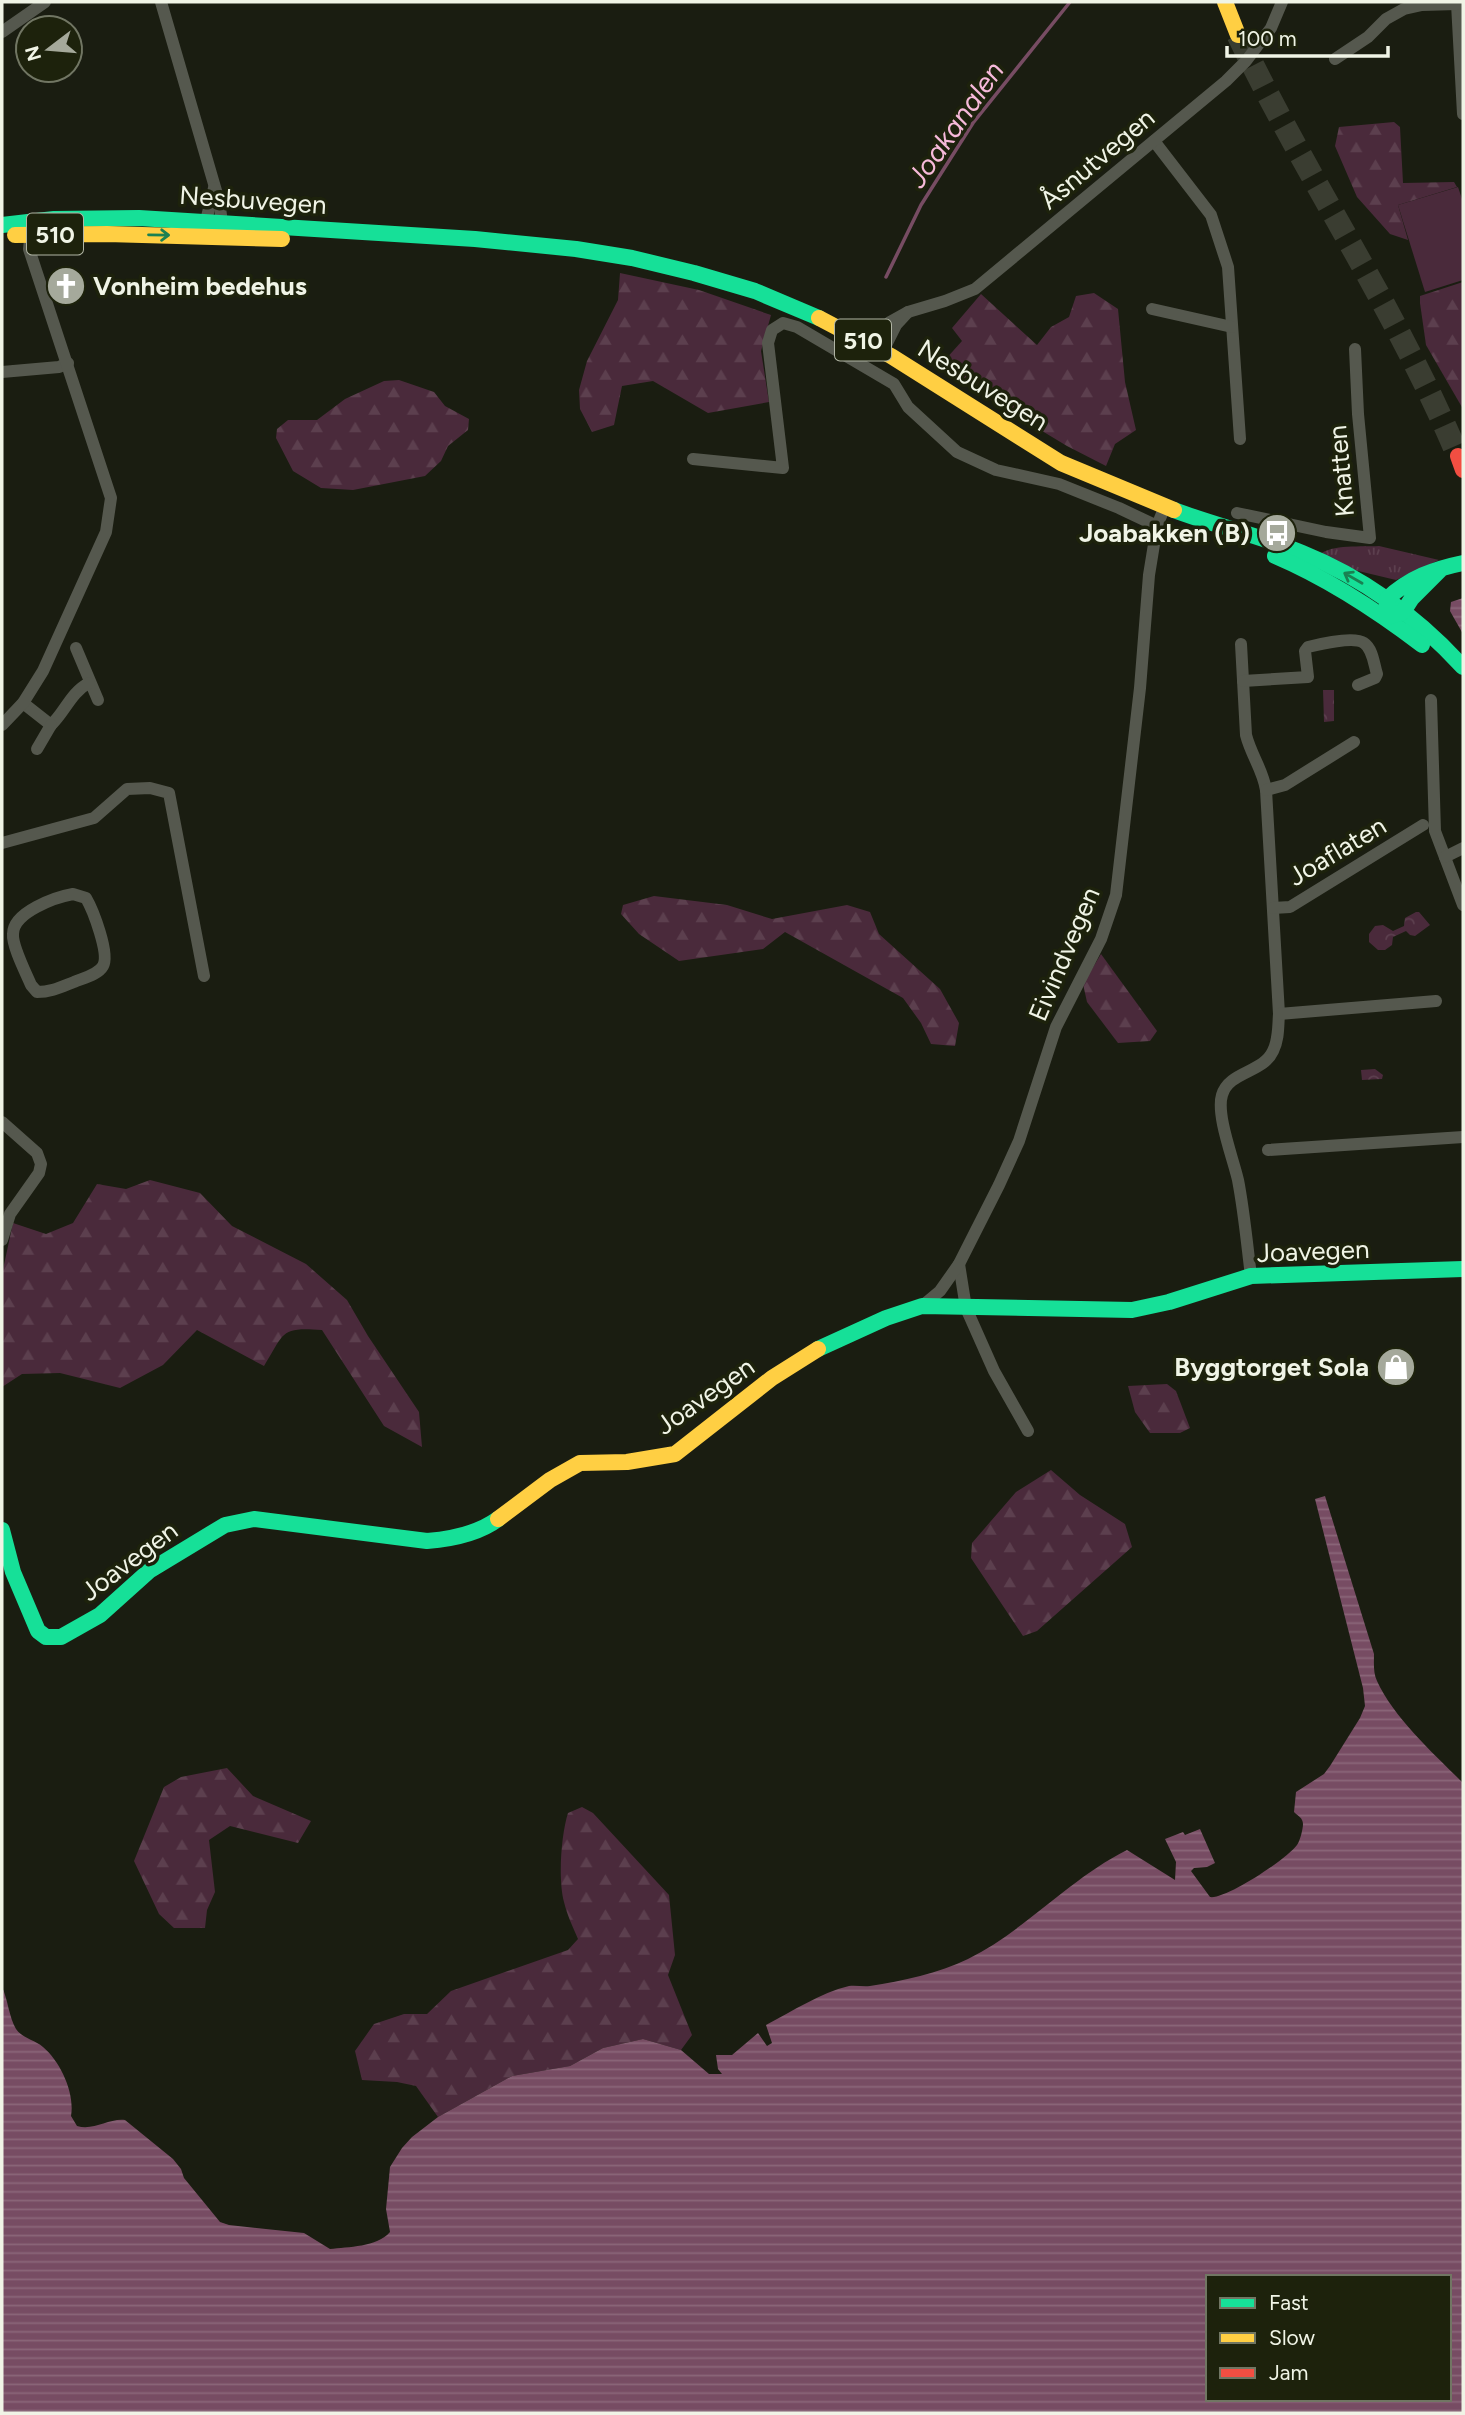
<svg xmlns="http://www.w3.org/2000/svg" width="1465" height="2415" font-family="Figtree,sans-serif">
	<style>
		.grass { fill: url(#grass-tufts) }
		.forest { fill: url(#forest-firs) }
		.park { fill: url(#park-crowns) }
		.garden { fill: #4a2a3b }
		.water { fill: url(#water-rules); fill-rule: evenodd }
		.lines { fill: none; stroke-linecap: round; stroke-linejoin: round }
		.stream { stroke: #774c63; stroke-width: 3.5 }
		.highway-tunnel { stroke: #3a3d31; stroke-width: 23; stroke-dasharray: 23 11; stroke-linecap: butt }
		.street { stroke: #55584e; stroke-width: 12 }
		.fast { stroke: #16e098; stroke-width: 16 }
		.slow { stroke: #ffcf43; stroke-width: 16 }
		.jam { stroke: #f24e42; stroke-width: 16 }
		.oneway { stroke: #1a8152 }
		.labels { text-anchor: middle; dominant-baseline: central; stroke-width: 7; stroke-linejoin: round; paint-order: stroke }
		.shield { fill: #1d220c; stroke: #b1b5a5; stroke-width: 2 }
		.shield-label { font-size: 24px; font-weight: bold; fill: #f0f4e6 }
		.street-label { font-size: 26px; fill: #f0f4e6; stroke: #1d220c }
		.poi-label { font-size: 26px; font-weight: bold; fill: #f0f4e6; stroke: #1d220c; text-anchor: end }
		.water-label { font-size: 28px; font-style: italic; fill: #f6b9d9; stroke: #1d220c }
	</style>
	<defs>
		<pattern id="grass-tufts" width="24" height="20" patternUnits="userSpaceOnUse" patternTransform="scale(1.75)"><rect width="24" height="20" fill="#4a2a3b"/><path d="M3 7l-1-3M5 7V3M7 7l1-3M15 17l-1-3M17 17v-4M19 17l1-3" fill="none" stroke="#5c3f4e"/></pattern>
		<pattern id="forest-firs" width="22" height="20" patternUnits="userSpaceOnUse" patternTransform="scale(1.75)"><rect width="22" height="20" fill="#4a2a3b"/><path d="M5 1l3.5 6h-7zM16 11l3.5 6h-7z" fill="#5c3f4e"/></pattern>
		<pattern id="park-crowns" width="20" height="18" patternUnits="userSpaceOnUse" patternTransform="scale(1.75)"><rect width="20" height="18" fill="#4a2a3b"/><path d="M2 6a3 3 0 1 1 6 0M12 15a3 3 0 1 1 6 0" fill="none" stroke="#5c3f4e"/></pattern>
		<pattern id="water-rules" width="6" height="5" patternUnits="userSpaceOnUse" patternTransform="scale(1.75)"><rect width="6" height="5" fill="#774c63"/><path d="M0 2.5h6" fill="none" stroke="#8b6679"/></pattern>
	</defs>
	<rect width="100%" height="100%" fill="#1a1d11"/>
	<!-- grass -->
	<path class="grass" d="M1379,546l60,14 -43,20 -46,-11 -31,-14c12,-11 44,-8 60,-9z"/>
	<!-- forest -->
	<g class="forest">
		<polygon points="1394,122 1400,127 1403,183 1454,182 1457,187 1398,205 1408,240 1390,234 1357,197 1335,146 1339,127"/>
		<polygon points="620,273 699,290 771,315 761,351 769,402 708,413 653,381 622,386 614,425 592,432 580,409 579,390 587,361 618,300"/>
		<polygon points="1463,282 1463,409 1426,345 1420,303 1420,296"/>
		<polygon points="1094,293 1118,309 1125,382 1136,430 1115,444 1106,466 1067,446 976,391 944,361 962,341 952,328 981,294 1037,345 1051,327 1069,317 1076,296"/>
		<polygon points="399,380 434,392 445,406 469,419 468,430 448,446 441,461 425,476 353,490 321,488 293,471 276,438 277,429 288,420 317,420 345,399 384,381"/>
		<polygon points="654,896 727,905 772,919 847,905 870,912 879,934 940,989 959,1023 955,1046 931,1044 921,1023 903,998 785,932 763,949 679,961 639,934 621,914 623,905"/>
		<polygon points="1101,954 1157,1031 1150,1041 1118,1043 1087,1002 1083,984"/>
		<path d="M150,1180l50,13 32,33 74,38 41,36 21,36 51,76 3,35 -38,-21 -62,-96c-42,-3 -37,2 -58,36l-67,-36 -34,35 -43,23 -60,-15 -38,1 -20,13v-113l11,-51 33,11 27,-11 24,-39 29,5z"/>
		<polygon points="1167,1384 1176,1391 1190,1428 1180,1433 1150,1433 1135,1412 1128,1386"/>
		<polygon points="1051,1470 1080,1495 1125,1524 1132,1547 1037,1631 1023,1636 971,1558 972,1543 1016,1492"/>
		<polygon points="227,1768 253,1796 311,1821 298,1843 230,1826 209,1840 215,1892 207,1910 205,1928 174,1928 159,1914 134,1861 164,1787 181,1777"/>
		<path d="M582,1807l11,6 76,82 6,60 -7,20 24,60 -11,15 -38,-11 -40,9 -33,18 -58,10 -74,41 -22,-31 -19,-4 -35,-2 -7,-29 19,-27 30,-10h23l24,-23 117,-41 10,-11c-5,-12 -11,-24 -14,-37 -6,-22 -3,-67 4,-89z"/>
	</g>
	<!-- park -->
	<g class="park">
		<polygon points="1323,690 1334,690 1334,721 1324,722"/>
		<polygon points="1416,912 1419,912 1430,925 1415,936 1410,935 1406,931 1393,937 1392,945 1385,950 1378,950 1369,942 1369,934 1375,926 1383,925 1393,931 1404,926 1405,918"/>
		<polygon points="1375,1069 1383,1075 1382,1079 1362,1080 1361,1070"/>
	</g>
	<!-- garden -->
	<polygon class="garden" points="1458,187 1463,202 1463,280 1425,292 1398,205"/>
	<!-- water -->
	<g class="water">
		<polygon points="1463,598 1463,634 1450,611 1451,602"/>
		<path d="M1325,1496l49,158c0,8 -1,19 3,27 16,36 59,75 86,102v630h-1461v-426c6,13 7,30 14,42 6,9 19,11 27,18 18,15 32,47 28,69l6,10c17,5 32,-8 48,-6l48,39 8,10 3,9 36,44 9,3 75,8 26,16c18,-2 47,-2 60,-17l-4,-23 4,-42 12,-19 10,-11 26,-20 74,-41 58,-10 33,-18 40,-9 38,11 28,24h13l-4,-5 -2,-14h16l26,-22 9,13 5,-3 -6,-18c27,-14 54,-32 83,-39 7,-1 14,1 21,0 32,-5 69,-13 98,-27 58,-29 101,-80 159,-109l48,30 1,-18 -11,-23 18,-7 2,3 15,-6 15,34 -8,4 -13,1 -3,3 19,26c15,3 77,-38 87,-52 3,-4 6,-16 6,-21 0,-6 -5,-8 -9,-12l2,-20 28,-18 6,-8 30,-48 5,-12 -2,-18 -48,-189zM1208,2277h241v122h-241z"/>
	</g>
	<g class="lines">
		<!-- stream -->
		<polyline class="stream" points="886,277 921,205 973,123 1070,2"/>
		<!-- highway-tunnel -->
		<path class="highway-tunnel" d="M1238,35c69,144 158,274 220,421"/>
		<!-- street -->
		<g class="street">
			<polyline points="161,2 219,201 222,222 218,228"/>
			<polyline points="1463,2 1457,4 1463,114"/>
			<polyline points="2,32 45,2"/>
			<polyline points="1335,59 1368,37 1386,19 1404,9 1422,5 1457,4 1456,2"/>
			<polyline points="1154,141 1211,215 1228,267 1240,439"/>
			<polyline points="208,226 206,221 214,188"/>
			<polyline points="1152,309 1232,327"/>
			<polyline points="908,312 945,301 975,289 1226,81 1246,61 1271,28 1282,2"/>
			<polyline points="871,344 890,322 908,312 896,325 883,351"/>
			<polyline points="2,372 59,367 68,363"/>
			<polyline points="693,459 783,468 768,343 772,330 783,323 797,327 894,384 908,407 957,452 996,470 1059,484 1119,508 1157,526"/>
			<polyline points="1237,513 1326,532 1370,538 1358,414 1355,349"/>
			<path d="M1241,644l5,91c5,20 17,35 20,55l13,224c-1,12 0,25 -6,37 -10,22 -44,20 -51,44 -6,20 11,63 16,85 6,31 9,64 13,96"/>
			<polyline points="76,648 98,700"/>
			<path d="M1243,681l65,-4 -3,-26 3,-4c12,-3 46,-11 56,-4 9,6 10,22 13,31l-2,4 -17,7"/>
			<polyline points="1431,700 1435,831 1463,905"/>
			<path d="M23,703l28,22c14,-13 20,-33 38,-42"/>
			<polyline points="2,725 23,703 43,671 106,532 111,498 29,249 31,231"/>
			<polyline points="37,749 51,725"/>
			<polyline points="1266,790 1285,785 1354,742"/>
			<polyline points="2,843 94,818 127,789 150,788 169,793 204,976"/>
			<polyline points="1445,857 1463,848"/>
			<path d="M73,894l13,4c7,12 24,56 17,68 -5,9 -20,12 -29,16 -13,5 -23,10 -37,10l-6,-7c-5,-12 -19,-39 -18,-51 0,-22 43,-37 60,-40z"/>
			<polyline points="1273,908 1290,907 1423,825"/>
			<polyline points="1279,1014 1436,1001"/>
			<polyline points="2,1122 37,1153 41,1164 39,1173 10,1214 2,1240"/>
			<polyline points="1268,1150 1463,1137"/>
			<polyline points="959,1264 966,1308 994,1371 1028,1431"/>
			<polyline points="922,1306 940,1291 959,1264 999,1185 1019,1141 1056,1027 1101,939 1116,895 1140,688 1149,575 1157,526 1165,506"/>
		</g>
		<!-- fast -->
		<g class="fast">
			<polyline points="2,225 54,219 139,218 475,239 576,249 632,258 694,273 755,291 819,318"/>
			<path d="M1174,510c42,16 87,26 128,43 62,25 116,65 161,114"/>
			<path d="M1275,556c54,23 101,54 147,89"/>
			<path d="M1440,570l-28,28 -9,14 -16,5v-18c22,-21 47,-30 76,-36"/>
			<polyline points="818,1349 886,1318 922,1306 1132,1310 1169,1302 1251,1276 1463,1269"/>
			<path d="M2,1530l11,42 25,59 8,6h15l39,-22 49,-44 76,-46 29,-6 173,22c24,-2 51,-7 71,-22"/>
		</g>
		<!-- slow -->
		<g class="slow">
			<polyline points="1225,2 1238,35"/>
			<polyline points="15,235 107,234 282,239"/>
			<polyline points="819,318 891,356 1061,463 1174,510"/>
			<polyline points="498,1519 550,1480 580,1463 627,1462 675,1454 772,1378 818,1349"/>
		</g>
		<!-- jam -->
		<polyline class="jam" points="1458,456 1463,470"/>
	</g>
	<!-- one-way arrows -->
	<defs><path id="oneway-shaft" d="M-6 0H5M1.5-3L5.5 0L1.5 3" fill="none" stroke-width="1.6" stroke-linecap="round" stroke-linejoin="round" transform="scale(1.75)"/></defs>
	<g class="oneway">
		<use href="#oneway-shaft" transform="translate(159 235) rotate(1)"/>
		<use href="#oneway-shaft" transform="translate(1353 578) rotate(-150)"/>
	</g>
	<!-- icons -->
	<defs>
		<g id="church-disc" transform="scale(2.0125)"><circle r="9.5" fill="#a5a99b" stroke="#1d220c"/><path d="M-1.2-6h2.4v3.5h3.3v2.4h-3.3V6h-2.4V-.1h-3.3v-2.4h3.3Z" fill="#fff"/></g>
		<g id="bus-disc" transform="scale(2.0125)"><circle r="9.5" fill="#a5a99b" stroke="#1d220c"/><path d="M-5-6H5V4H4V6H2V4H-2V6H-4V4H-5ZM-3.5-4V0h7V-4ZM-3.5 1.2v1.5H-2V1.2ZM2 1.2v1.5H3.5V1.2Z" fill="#fff"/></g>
		<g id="shop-disc" transform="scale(2.0125)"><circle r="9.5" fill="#a5a99b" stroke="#1d220c"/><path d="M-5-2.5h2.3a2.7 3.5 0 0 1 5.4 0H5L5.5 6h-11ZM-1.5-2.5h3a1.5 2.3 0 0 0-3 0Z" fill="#fff"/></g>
	</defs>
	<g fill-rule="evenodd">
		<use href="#church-disc" x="66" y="286"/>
		<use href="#bus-disc" x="1277" y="533"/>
		<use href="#shop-disc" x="1396" y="1367"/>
	</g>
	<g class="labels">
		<!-- shield labels -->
		<g class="shield">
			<rect x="27" y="213.5" width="56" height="41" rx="5"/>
			<rect x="835" y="319.5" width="56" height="41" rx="5"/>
		</g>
		<g class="shield-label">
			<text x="55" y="234">510</text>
			<text x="863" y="340">510</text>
		</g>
		<!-- street labels -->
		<g class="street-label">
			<text transform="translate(1097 159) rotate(-40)">Åsnutvegen</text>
			<text transform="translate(253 200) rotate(4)">Nesbuvegen</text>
			<text transform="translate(983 385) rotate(32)">Nesbuvegen</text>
			<text transform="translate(1341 471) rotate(-95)">Knatten</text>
			<text transform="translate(1337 851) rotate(-31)">Joaflaten</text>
			<text transform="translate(1064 954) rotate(-67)">Eivindvegen</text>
			<text transform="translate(1313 1251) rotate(-2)">Joavegen</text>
			<text transform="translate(705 1396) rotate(-35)">Joavegen</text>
			<text transform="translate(129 1561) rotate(-37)">Joavegen</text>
		</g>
		<!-- poi labels -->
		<g class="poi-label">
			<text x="93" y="286" text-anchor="start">Vonheim bedehus</text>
			<text x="1250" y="533">Joabakken (B)</text>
			<text x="1369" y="1367">Byggtorget Sola</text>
		</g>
		<!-- water labels -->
		<g class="water-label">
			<text transform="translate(955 124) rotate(-55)">Joakanalen</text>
		</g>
	</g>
	<!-- border -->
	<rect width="1465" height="2415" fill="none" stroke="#f0f4e6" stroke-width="7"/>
	<!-- legend -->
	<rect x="1206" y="2275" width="245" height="126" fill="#1d220c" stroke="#717663" stroke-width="2"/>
	<rect x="1220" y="2298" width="35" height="10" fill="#16e098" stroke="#717663" stroke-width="2"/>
	<text x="1269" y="2310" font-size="21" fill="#f0f4e6">Fast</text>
	<rect x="1220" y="2333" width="35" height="10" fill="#ffcf43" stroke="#717663" stroke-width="2"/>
	<text x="1269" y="2345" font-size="21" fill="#f0f4e6">Slow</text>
	<rect x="1220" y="2368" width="35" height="10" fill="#f24e42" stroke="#717663" stroke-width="2"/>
	<text x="1269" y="2380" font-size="21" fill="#f0f4e6">Jam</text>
	<!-- north arrow -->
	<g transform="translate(49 49) rotate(254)"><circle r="33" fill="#1d220c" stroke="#717663" stroke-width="2"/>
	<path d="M0-5L12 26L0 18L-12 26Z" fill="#a5a99b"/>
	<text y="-10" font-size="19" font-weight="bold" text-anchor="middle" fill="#f0f4e6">N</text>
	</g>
	<!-- scale -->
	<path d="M1227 46v10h161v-10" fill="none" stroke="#f0f4e6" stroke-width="3.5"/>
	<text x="1238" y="46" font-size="21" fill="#f0f4e6" stroke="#1d220c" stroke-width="5" paint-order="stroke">100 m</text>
</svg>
